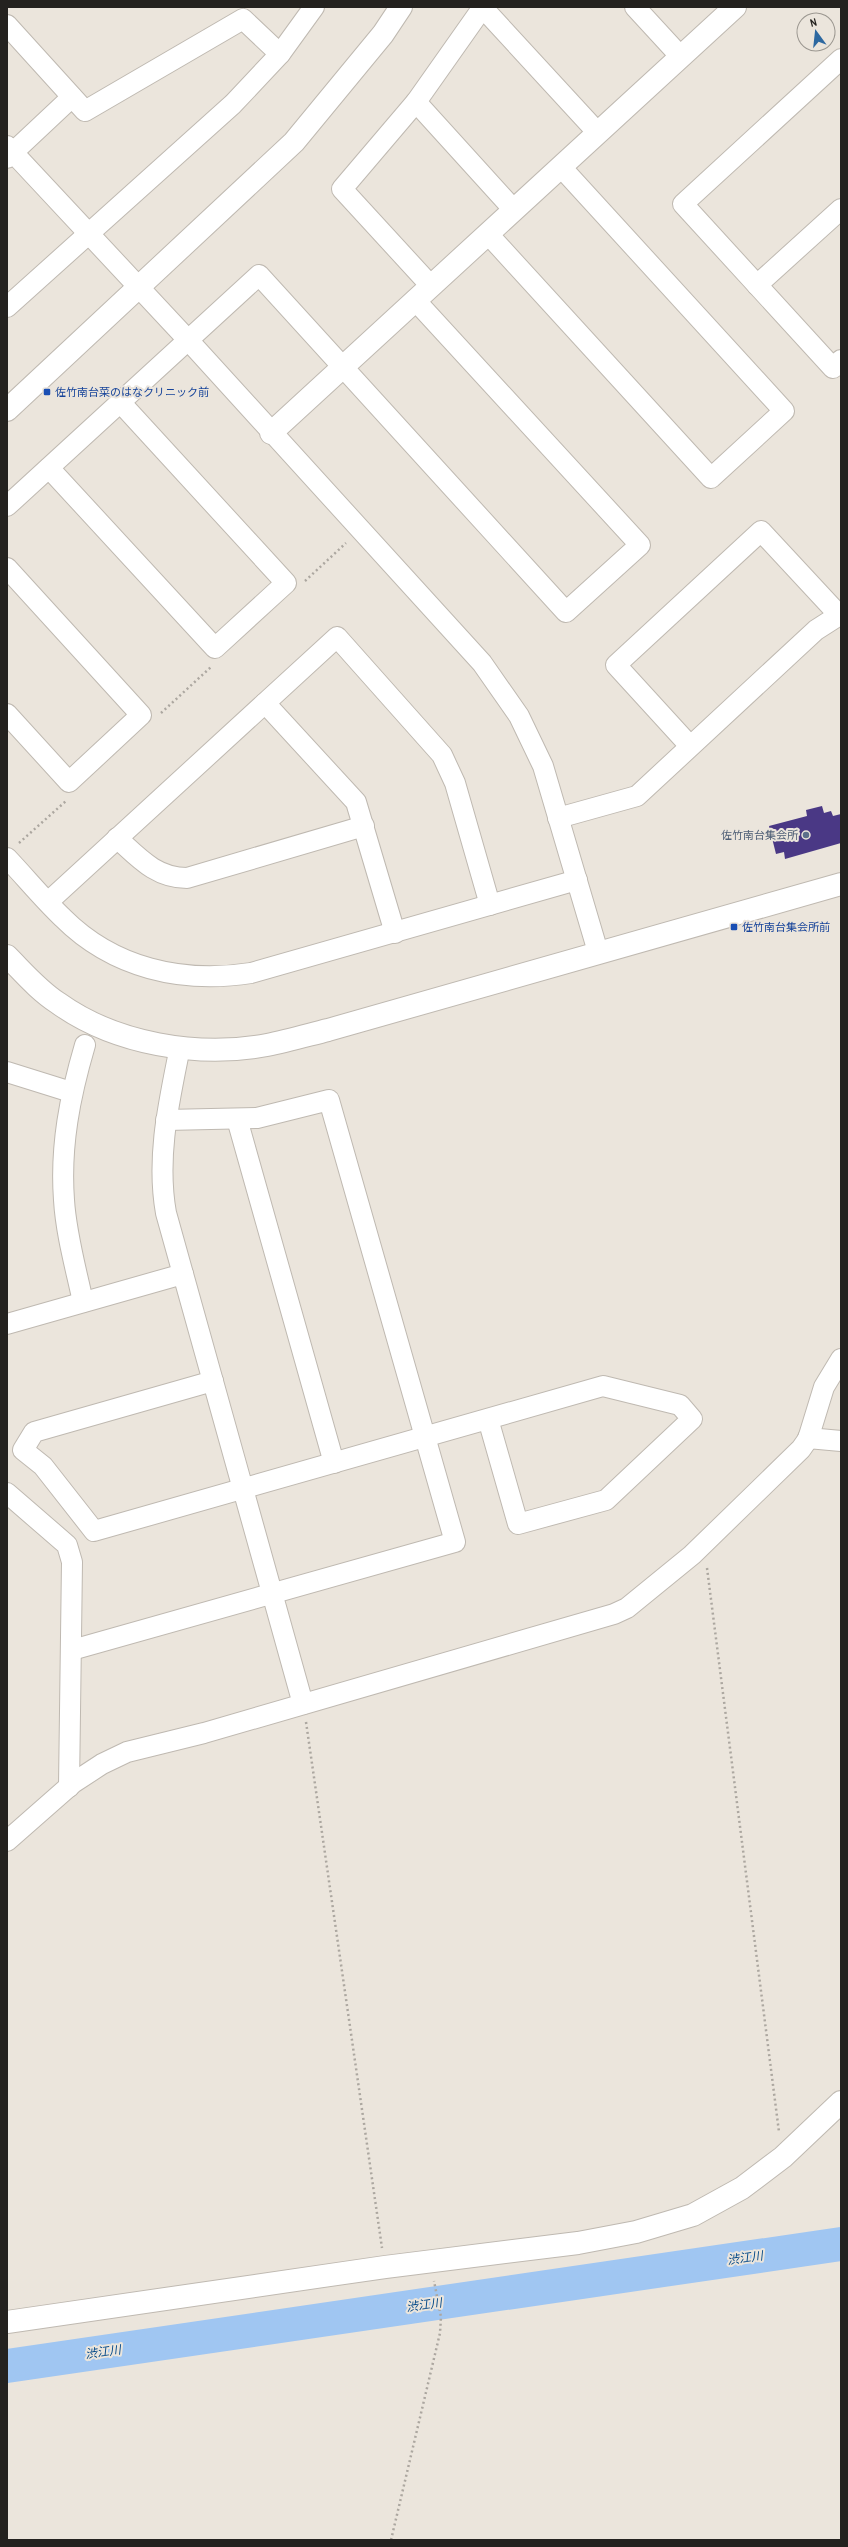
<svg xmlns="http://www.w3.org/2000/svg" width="848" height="2547" font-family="'Archivo Narrow','Noto Sans JP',sans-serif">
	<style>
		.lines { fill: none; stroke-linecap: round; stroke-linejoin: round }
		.river { stroke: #a0c6f2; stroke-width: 34 }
		.building { fill: #4a3885 }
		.minor-casing { stroke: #bfb9b1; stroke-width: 22 }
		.tertiary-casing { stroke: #bfb9b1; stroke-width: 24 }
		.path { stroke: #aca7a0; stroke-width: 2.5; stroke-dasharray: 2 3; stroke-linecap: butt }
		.minor { stroke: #fff; stroke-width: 20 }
		.tertiary { stroke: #fff; stroke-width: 22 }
		.transit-dot { fill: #1a4fb4; stroke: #ebe5dc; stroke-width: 1.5 }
		.service-dot { fill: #5c6f8a; stroke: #ebe5dc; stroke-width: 1.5 }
		.labels { text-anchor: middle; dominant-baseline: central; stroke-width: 4; stroke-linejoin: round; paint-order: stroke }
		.transit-label { font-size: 11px; fill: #164399; stroke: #ebe5dc; text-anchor: start }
		.service-label { font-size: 11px; fill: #4e5e75; stroke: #ebe5dc; text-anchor: end }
		.water-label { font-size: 12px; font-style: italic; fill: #004787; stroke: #ebe5dc }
	</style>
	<rect width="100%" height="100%" fill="#ebe5dc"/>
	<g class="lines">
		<!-- river -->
		<polyline class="river" points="7,2366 841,2244"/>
	</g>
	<!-- building -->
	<polygon class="building" points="822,806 824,813 831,811 833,816 841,814 841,843 785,859 784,852 776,854 769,826 807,816 806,810"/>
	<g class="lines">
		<!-- minor casing -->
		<g class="minor-casing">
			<g id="minor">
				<polyline points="635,7 681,57"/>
				<polyline points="483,8 598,133"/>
				<polyline points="7,25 85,111 243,19 280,54"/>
				<polyline points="841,59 683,204 833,368 841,360"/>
				<polyline points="416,102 514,210"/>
				<polyline points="7,146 189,341 482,663 519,716 543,766 598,952"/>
				<polyline points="7,158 72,97"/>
				<polyline points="488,234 711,478 784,411 561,167"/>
				<polyline points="757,285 841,209"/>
				<polyline points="431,286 342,189 416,102 483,7"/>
				<polyline points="7,307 233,104 280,54 314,7"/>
				<polyline points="49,468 215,648 286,583 120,402"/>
				<polyline points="7,506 259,275 566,612 640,545 415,300"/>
				<polyline points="7,568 141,715 69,782 7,714"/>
				<polyline points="265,703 356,802 395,933"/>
				<polyline points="690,746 616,665 761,531 839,615"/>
				<polyline points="558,818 637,796 816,630 841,614"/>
				<path d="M117,838c22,20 39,40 70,40l177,-52"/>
				<path d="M7,858c19,20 36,41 56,60 50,50 119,66 188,55l326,-93"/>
				<polyline points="48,902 337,637 442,755 455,783 490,905"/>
				<path d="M180,1047c-11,55 -24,110 -14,166l137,491"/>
				<polyline points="7,1072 71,1092"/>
				<polyline points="237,1119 334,1463"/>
				<path d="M83,1302c-7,-33 -17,-68 -19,-102 -4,-54 6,-104 21,-155"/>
				<polyline points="7,1324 183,1274"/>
				<polyline points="213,1381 34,1432 23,1450 43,1466 94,1531 603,1386 680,1405 692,1419 606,1500 518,1524 488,1419"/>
				<polyline points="808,1438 841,1441"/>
				<polyline points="7,1493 67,1545 72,1562 69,1787"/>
				<polyline points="72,1650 455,1542 329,1100 257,1118 166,1120"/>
				<polyline points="7,1841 73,1783 102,1764 127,1752 204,1733 614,1614 627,1608 692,1555 801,1449 808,1439 824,1387 841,1359"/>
			</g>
		</g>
		<!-- tertiary casing -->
		<g class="tertiary-casing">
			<g id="tertiary">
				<polyline points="7,410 294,142 383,34 401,7"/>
				<polyline points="271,433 735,7"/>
				<path d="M7,956c16,16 31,34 51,47 57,41 140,55 209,42 20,-4 41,-10 61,-15l513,-146"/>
				<polyline points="7,2322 385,2267 578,2243 636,2232 693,2215 742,2188 783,2157 841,2102"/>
			</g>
		</g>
		<!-- path -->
		<g class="path">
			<polyline points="305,581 346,543"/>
			<polyline points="161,713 211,667"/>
			<polyline points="19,843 66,801"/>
			<polyline points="707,1568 779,2132"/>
			<polyline points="306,1722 382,2248"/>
			<polyline points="391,2540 440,2333 441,2317 434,2281"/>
		</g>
		<!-- minor -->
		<use href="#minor" class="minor"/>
		<!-- tertiary -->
		<use href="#tertiary" class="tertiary"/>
	</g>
	<!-- markers -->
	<g class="transit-dot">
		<rect x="43" y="388" width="8" height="8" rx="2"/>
		<rect x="730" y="923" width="8" height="8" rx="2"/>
	</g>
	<circle class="service-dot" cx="806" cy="835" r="4"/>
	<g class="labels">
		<!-- transit labels -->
		<g class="transit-label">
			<text x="55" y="392">佐竹南台菜のはなクリニック前</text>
			<text x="742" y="927">佐竹南台集会所前</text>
		</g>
		<!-- service labels -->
		<g class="service-label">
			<text x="798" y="835">佐竹南台集会所</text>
		</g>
		<!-- water labels -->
		<g class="water-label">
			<text transform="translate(745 2258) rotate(-8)">渋江川</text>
			<text transform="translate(424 2305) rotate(-8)">渋江川</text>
			<text transform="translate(103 2352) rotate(-8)">渋江川</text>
		</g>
	</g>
	<!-- border -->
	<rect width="848" height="2547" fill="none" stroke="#24221f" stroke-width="16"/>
	<!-- north arrow -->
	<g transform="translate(816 32) rotate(345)"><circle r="19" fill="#ebe5dc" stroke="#9b9790"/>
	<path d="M0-3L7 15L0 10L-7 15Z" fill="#2d68a0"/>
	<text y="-6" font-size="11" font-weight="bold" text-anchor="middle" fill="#24221f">N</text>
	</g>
</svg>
